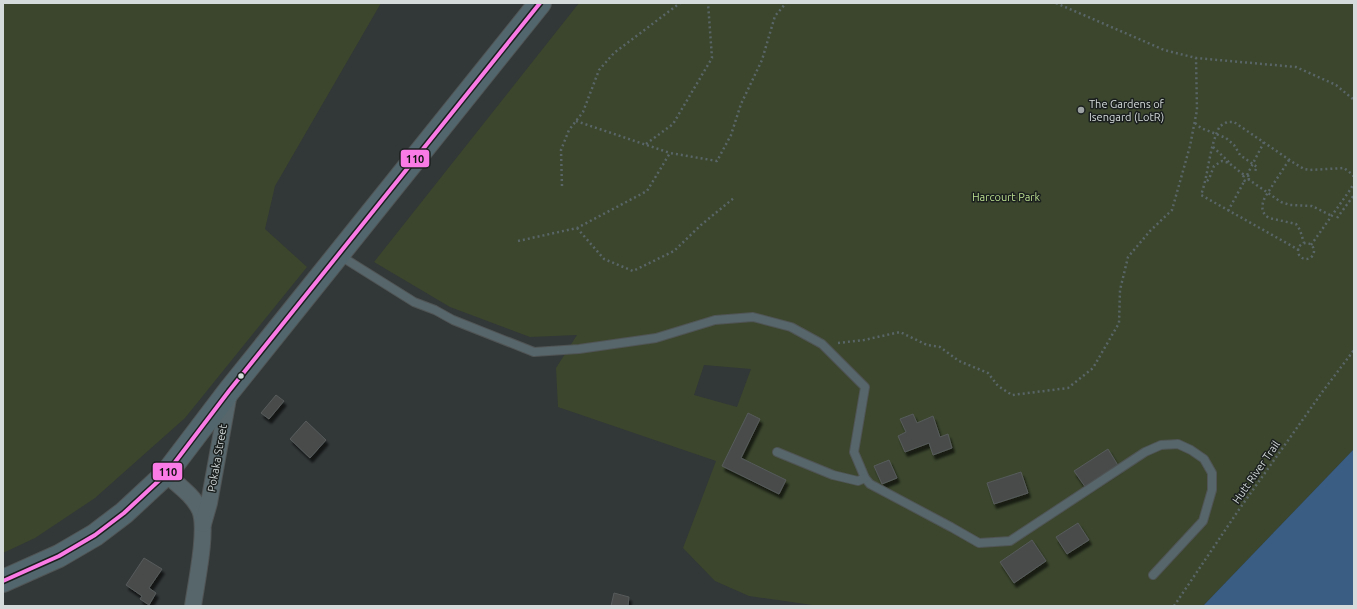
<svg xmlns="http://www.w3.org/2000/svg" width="1357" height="609" font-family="Ubuntu,sans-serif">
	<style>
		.green { fill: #3b462d; fill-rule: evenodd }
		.water { fill: #395d83 }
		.building { fill: #484c4c; stroke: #575b5a; filter: url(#shadow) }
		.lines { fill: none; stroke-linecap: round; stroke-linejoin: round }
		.lane-casing { stroke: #505454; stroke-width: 10 }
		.street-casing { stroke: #505454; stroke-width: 18 }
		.secondary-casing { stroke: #505454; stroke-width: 24 }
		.path { stroke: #596567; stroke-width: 2.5; stroke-dasharray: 2 3; stroke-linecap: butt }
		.lane { stroke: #56666b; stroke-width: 8 }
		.street { stroke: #56666b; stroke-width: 16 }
		.secondary { stroke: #52676d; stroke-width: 22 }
		.bus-1-casing { stroke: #1b201f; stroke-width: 7 }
		.bus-1 { stroke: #fa7be5; stroke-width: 4 }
		.poi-dot { fill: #9ba2a1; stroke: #1b201f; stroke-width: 1.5 }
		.bus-dot { fill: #d4dbda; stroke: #1b201f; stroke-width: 1.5 }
		.labels { text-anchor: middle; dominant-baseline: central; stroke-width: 3; stroke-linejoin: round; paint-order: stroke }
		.poi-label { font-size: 11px; fill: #d4dbda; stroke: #1b201f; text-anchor: start }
		.park-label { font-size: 11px; fill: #bcdf90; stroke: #1b201f }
		.street-label { font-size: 11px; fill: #d4dbda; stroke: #1b201f }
		.line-badge { stroke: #1b201f; stroke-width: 1.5 }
		.pale-badge-label { font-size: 11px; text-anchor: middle; font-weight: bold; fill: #111 }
	</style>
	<defs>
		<filter id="shadow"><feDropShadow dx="2.5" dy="4.5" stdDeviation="1" flood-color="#0009"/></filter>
	</defs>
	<rect width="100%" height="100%" fill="#323737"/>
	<!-- green -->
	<g class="green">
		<polygon points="3,3 381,3 275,186 265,229 307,267 185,418 95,498 35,538 3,553"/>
		<path d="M579,3h775v446l-151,157h-384l-70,-10 -34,-15 -32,-33 33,-87 -158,-54 -2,-39 21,-33 -47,2 -80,-30 -76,-45zM704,365l47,4 -14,38 -43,-12z"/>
	</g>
	<!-- water -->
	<polygon class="water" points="1354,449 1354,604 1352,606 1203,606"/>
	<!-- building -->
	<g class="building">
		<polygon points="276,395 284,401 269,419 261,413"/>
		<polygon points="748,413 760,419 741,458 786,480 779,494 722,466"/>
		<polygon points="913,414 917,423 933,416 940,437 948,434 952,448 933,455 929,443 905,452 898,436 906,432 900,419"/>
		<polygon points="306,421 326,440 310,458 290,439"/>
		<polygon points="1108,449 1119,467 1086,488 1074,471"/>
		<polygon points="889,460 897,478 882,484 874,466"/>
		<polygon points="1021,472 1028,493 994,504 987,483"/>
		<polygon points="1078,523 1089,540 1067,554 1056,537"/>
		<polygon points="1032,540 1046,561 1014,583 1000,562"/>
		<polygon points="144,558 162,569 149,588 156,593 149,605 140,599 142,596 126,585"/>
		<polygon points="614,593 629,597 628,606 611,606"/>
	</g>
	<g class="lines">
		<!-- lane casing -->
		<g class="lane-casing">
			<g id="lane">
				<polyline points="339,255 414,302 435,310 453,320 534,352 579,349 656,338 715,320 753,317 791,327 822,344 865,387 854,452 865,478 870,484 951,527 979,543 1010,541 1145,452 1161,445 1178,444 1191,450 1204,459 1212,473 1212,490 1203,521 1153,575"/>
				<polyline points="777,452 833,475 858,481 865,478"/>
			</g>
		</g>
		<!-- street casing -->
		<g class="street-casing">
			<g id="street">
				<path d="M166,474c12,11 27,21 34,36 8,19 -4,74 -7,96"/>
				<polyline points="203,524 209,503 229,393"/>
			</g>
		</g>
		<!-- secondary casing -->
		<g class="secondary-casing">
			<polyline id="secondary" points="3,581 59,556 95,535 124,513 166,474 229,391 540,3"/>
		</g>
		<!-- path -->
		<g class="path">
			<polyline points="1056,3 1164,50 1196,58 1296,67 1336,85 1354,100"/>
			<polyline points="576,121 670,153"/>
			<polyline points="1195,123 1201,128 1226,138 1234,145 1240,155 1257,167 1255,171"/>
			<polyline points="646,144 673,124 712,58 708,3"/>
			<polyline points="1213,147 1228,161 1229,163"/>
			<path d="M1289,160l-24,37c-4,9 -4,16 4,21l27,6 4,6 4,13"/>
			<circle cx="1246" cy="178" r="3"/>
			<polyline points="1247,175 1264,142"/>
			<polyline points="1248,179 1281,202 1290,205 1312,206 1332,216"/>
			<polyline points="1207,181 1209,179 1214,166 1222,161 1229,163 1244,175"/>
			<polyline points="562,186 561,150 569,130 583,112 599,70 614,53 680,3"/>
			<polyline points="1228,211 1245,180"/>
			<polyline points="1337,218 1354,195"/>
			<polyline points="577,228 604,259 633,271 674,251 701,225 735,197"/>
			<polyline points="518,241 577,228 647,191 670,153 717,161 731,135 741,104 762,60 775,16 786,3"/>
			<circle cx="1306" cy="251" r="8"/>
			<polyline points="1311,245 1350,190 1354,183"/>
			<path d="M1299,250l-98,-55c8,-22 8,-49 19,-69l7,-4h7l60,41 10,6 6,1 34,-2 9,7 1,5"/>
			<polyline points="838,343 864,340 900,332 927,345 940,347 959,361 988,373 998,386 1012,395 1068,388 1093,368 1119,323 1120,290 1128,257 1150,231 1172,210 1190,146 1197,110 1196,58"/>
			<polyline points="1174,606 1238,511 1323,391 1354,350"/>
		</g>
		<!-- lane -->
		<use href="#lane" class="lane"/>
		<!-- street -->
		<use href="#street" class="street"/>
		<!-- secondary -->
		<use href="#secondary" class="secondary"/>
		<!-- bus-1 casing -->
		<g class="bus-1-casing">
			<polyline id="bus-1" points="3,581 59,556 95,535 124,513 166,474 229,391 540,3"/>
		</g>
		<!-- bus-1 -->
		<use href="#bus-1" class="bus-1"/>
	</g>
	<!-- markers -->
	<circle class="poi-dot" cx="1081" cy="110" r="4"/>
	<circle class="bus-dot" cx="241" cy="376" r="3.5"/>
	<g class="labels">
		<!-- poi labels -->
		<g class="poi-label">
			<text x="1089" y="104">The Gardens of<tspan x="1089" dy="13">Isengard (LotR)</tspan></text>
		</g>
		<!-- park labels -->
		<g class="park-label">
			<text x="1006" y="197">Harcourt Park</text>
		</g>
		<!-- street labels -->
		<g class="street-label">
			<text transform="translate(217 458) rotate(-80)">Pokaka Street</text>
			<text transform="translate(1256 472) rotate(-55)">Hutt River Trail</text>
		</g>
	</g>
	<g class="line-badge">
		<rect x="400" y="149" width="30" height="19" rx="4" fill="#fa7be5"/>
		<rect x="152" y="462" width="31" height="19" rx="4" fill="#fa7be5"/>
	</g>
	<g class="pale-badge-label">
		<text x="415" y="163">110</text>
		<text x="168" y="476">110</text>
	</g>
	<!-- border -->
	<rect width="1357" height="609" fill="none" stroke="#d4dbda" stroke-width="8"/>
</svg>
